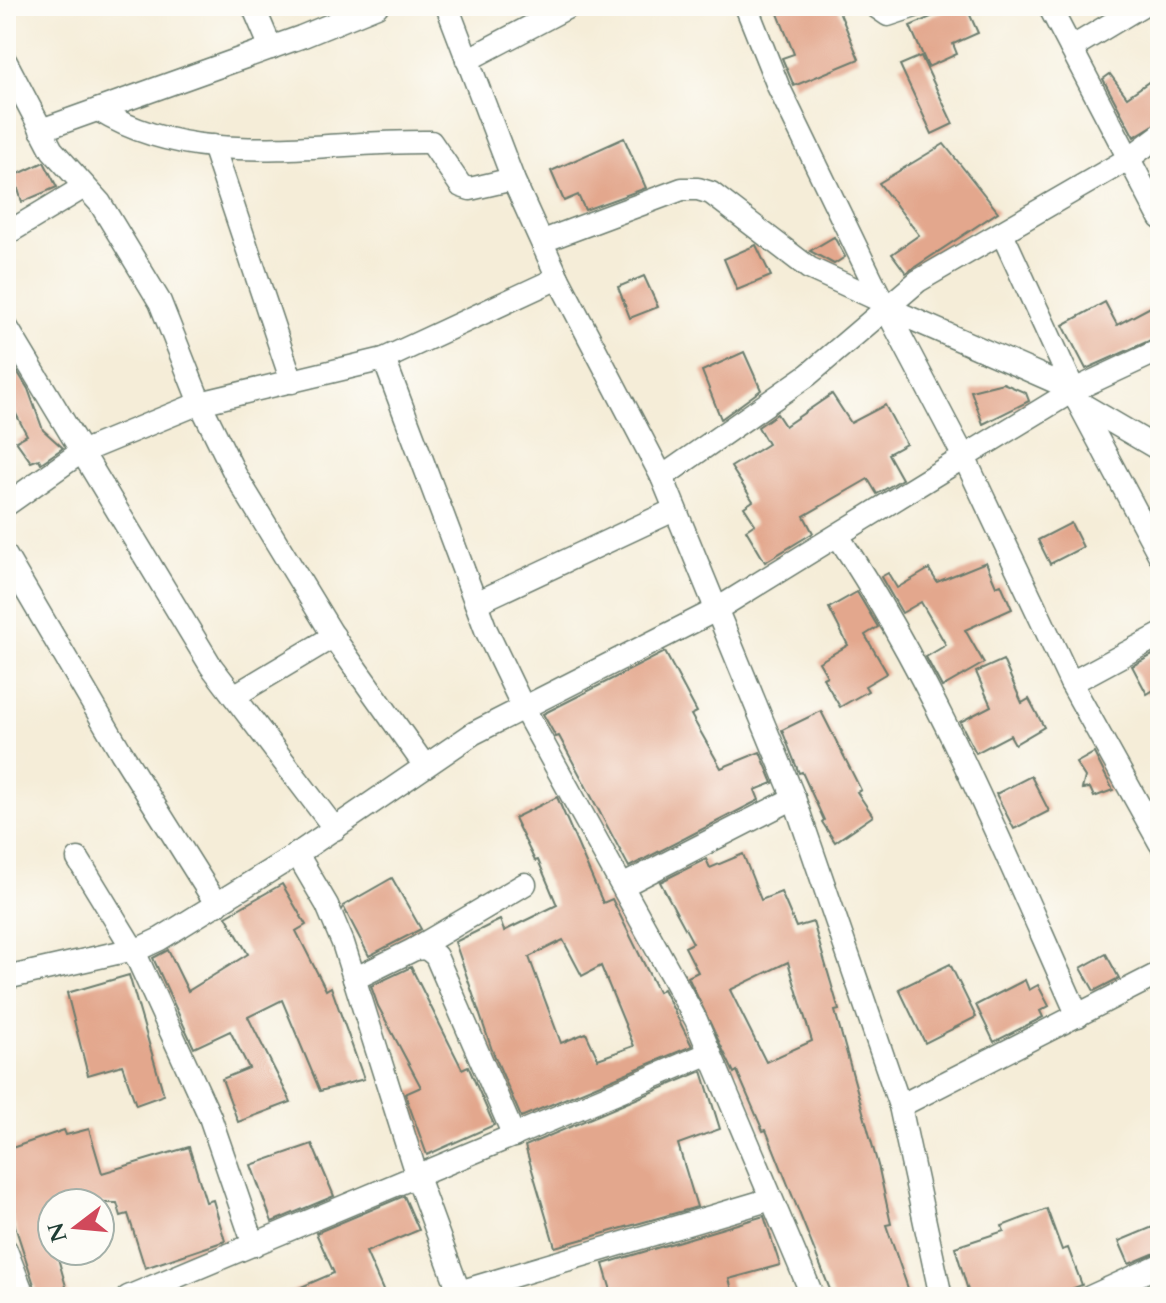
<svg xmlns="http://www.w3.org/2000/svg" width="1166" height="1303" font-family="Cardo,serif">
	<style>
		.building { fill: #e3a78d; fill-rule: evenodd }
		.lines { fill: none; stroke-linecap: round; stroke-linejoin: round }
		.street-casing { stroke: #6a7b6d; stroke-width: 25 }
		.street { stroke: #fff; stroke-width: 22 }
	</style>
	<rect width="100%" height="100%" fill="#fdfcf7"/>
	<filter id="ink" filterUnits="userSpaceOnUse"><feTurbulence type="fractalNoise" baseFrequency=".0125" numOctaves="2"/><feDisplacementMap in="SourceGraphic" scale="16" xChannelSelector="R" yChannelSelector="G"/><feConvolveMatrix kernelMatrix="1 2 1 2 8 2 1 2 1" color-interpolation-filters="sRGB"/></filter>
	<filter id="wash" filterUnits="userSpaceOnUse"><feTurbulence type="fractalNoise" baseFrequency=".006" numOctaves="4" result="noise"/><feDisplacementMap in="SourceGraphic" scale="32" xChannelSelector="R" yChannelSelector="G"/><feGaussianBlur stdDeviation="1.8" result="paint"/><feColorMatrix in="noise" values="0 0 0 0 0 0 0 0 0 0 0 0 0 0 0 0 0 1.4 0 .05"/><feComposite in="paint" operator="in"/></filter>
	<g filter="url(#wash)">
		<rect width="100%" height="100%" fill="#f5edd8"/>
		<g id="blocks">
			<!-- building -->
			<g class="building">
				<polygon points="775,6 837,6 859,59 794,86 782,58 794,54"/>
				<polygon points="956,6 966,6 978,33 953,44 957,54 928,67 910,26"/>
				<polygon points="921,56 953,124 932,134 900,65"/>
				<polygon points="1110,74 1127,97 1160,74 1160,121 1134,137 1103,79"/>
				<polygon points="624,138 646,188 585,210 578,195 564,201 551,171"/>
				<polygon points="944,144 998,212 906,273 892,254 919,235 879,183"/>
				<polygon points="44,162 57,187 22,202 14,176"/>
				<polygon points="834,237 845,257 834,264 810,251"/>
				<polygon points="756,245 771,276 737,290 724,259"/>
				<polygon points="644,276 658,307 630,318 618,287"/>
				<polygon points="1105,302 1117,325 1160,302 1160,336 1086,369 1063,325"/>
				<polygon points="744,352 761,390 721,419 702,371"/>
				<polygon points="6,353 28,389 43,430 63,448 41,463 39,459 31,462 16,441 27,435 6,395"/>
				<polygon points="1003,383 1026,393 1029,401 983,424 971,391"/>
				<polygon points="832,394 851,423 885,405 906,444 888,454 902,479 877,494 868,479 804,516 813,533 765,562 746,530 755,524 744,507 753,501 731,467 768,444 758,427 777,414 785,426"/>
				<polygon points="1071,523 1083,547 1050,564 1038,540"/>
				<polygon points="986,562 996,586 1001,584 1012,609 965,630 984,663 942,687 926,657 946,645 921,602 902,613 881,577 888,573 897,588 929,569 937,582"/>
				<polygon points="857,592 878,627 865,635 887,673 865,686 868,691 840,707 823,678 827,676 819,662 848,645 829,608"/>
				<polygon points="1160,651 1160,686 1147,694 1132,666"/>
				<polygon points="665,652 697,712 691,715 721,768 760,752 773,783 755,790 759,800 629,867 559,736 556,737 543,714"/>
				<polygon points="1003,660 1022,703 1029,699 1044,727 1015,744 1010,735 976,753 960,722 991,706 976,672"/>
				<polygon points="821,711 861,790 857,792 873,816 835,842 822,822 824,820 802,772 799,773 782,730"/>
				<polygon points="1094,753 1113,790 1094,797 1090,788 1082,789 1085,777 1076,763"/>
				<polygon points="1031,776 1049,811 1014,829 996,794"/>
				<path d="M557,797l46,106 9,-4 46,93 5,-3 29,57 -171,71 -29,-67 -37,-108 45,-22 4,11 53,-26 -19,-45 -3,1 -21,-43zM563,940l19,36 19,-10 33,80 -36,13 -12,-26 -25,10 -32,-86z"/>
				<path d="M743,854l18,46 20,-8 15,35 17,-5 26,88 -4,1 44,158 12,55 -5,1 25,72h-78l-67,-167 -3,1 -26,-60 -3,2 -46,-96 10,-5 -13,-25 8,-4 -33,-61 46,-23 4,9zM788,962l24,79 -46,21 -36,-72z"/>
				<polygon points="392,878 421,929 369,956 343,906"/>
				<polygon points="282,884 306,925 296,931 326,990 331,987 364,1079 320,1091 282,1000 248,1017 291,1102 238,1122 222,1079 249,1068 230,1031 194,1048 153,958 168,950 188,991 248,954 226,916"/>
				<polygon points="1106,954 1119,978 1094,991 1081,968"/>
				<polygon points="950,964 976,1017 925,1043 899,989"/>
				<polygon points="411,967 462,1069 468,1066 494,1125 427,1155 405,1094 421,1087 378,1006 371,986"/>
				<polygon points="129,975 164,1095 136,1105 122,1065 88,1075 67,993"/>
				<polygon points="1025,980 1029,990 1038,985 1049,1006 1040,1011 1043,1017 994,1042 976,1005"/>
				<polygon points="702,1071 720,1129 678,1144 697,1207 555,1247 525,1146"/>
				<polygon points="89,1129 102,1173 189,1147 206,1202 213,1200 225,1241 145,1268 128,1214 121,1216 117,1203 52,1203 52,1251 56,1251 69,1297 38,1297 6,1198 6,1150 64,1130 66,1135"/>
				<polygon points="312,1144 334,1196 272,1222 251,1165"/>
				<polygon points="404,1196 419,1230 366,1252 386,1297 278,1297 334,1273 316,1233"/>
				<polygon points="1047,1209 1062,1250 1068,1248 1082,1285 1050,1297 970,1297 955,1247 1004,1231 1002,1226"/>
				<polygon points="764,1216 780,1265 729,1279 734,1297 613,1297 603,1264"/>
				<polygon points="1160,1224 1160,1251 1129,1264 1119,1241"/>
			</g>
		</g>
	</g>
	<g filter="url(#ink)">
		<use href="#blocks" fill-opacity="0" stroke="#6a7b6d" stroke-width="2"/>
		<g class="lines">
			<!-- street casing -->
			<g class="street-casing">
				<g id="street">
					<polyline points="253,6 271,48"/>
					<polyline points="447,6 513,179 558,278 662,477 794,798 900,1106 941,1297"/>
					<polyline points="746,6 778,86 885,307 1074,390 1078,402 1160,450"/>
					<polyline points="875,6 888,15 915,6"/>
					<polyline points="1049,6 1160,218"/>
					<polyline points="1071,48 1141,6"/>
					<polyline points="467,60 570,6"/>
					<polyline points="6,62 52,150 100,203 160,302 200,403 236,476 339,645 425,766"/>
					<path d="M98,110c100,62 222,30 333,32l30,44 9,3 43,-10"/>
					<polyline points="41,130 301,37 377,6"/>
					<polyline points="213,146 292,382"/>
					<polyline points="1002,233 1074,390"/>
					<polyline points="6,234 84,187"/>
					<polyline points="543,241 682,189 698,189 711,193 809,268 881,301"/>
					<polyline points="6,326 211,666 335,829"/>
					<polyline points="1160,350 1074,390 964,457 1071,683 1160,843"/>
					<polyline points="384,359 486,630 523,707 696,1020 813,1297"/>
					<polyline points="1078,402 1160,556"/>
					<polyline points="662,477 808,375 918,281 1128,159 1160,135"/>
					<polyline points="6,505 81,452 200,403 384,359 558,278"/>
					<path d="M838,536c100,150 167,317 240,480"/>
					<polyline points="6,556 121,752 217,905"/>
					<polyline points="476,603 674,510"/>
					<polyline points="1071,683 1160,635"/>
					<polyline points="234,696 334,636"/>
					<polyline points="297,854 327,905 343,943 417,1177 461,1297"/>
					<polyline points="78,859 133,949 210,1117 254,1245"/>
					<polyline points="624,885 794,798"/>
					<polyline points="415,949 525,884"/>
					<polyline points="6,978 143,947 160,939 297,854 474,733 714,611 964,457 885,307"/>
					<polyline points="354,979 415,949 426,948 436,956 514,1136"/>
					<polyline points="900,1106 1160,973"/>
					<polyline points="6,1250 24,1297"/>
					<polyline points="459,1292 771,1199"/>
					<polyline points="128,1297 710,1053"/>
					<polyline points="1090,1297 1160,1265"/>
				</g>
			</g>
			<!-- street -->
			<use href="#street" class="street"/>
		</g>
	</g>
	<!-- margin -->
	<rect width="1166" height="1303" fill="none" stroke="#fdfcf7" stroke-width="32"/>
	<!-- north arrow -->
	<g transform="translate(76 1227) rotate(254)"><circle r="38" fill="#fdfcf7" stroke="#a4b0a9" stroke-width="2"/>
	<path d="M0-6L14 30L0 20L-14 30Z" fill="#d1495b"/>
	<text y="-12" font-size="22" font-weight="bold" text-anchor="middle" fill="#1f3d34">N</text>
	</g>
</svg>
